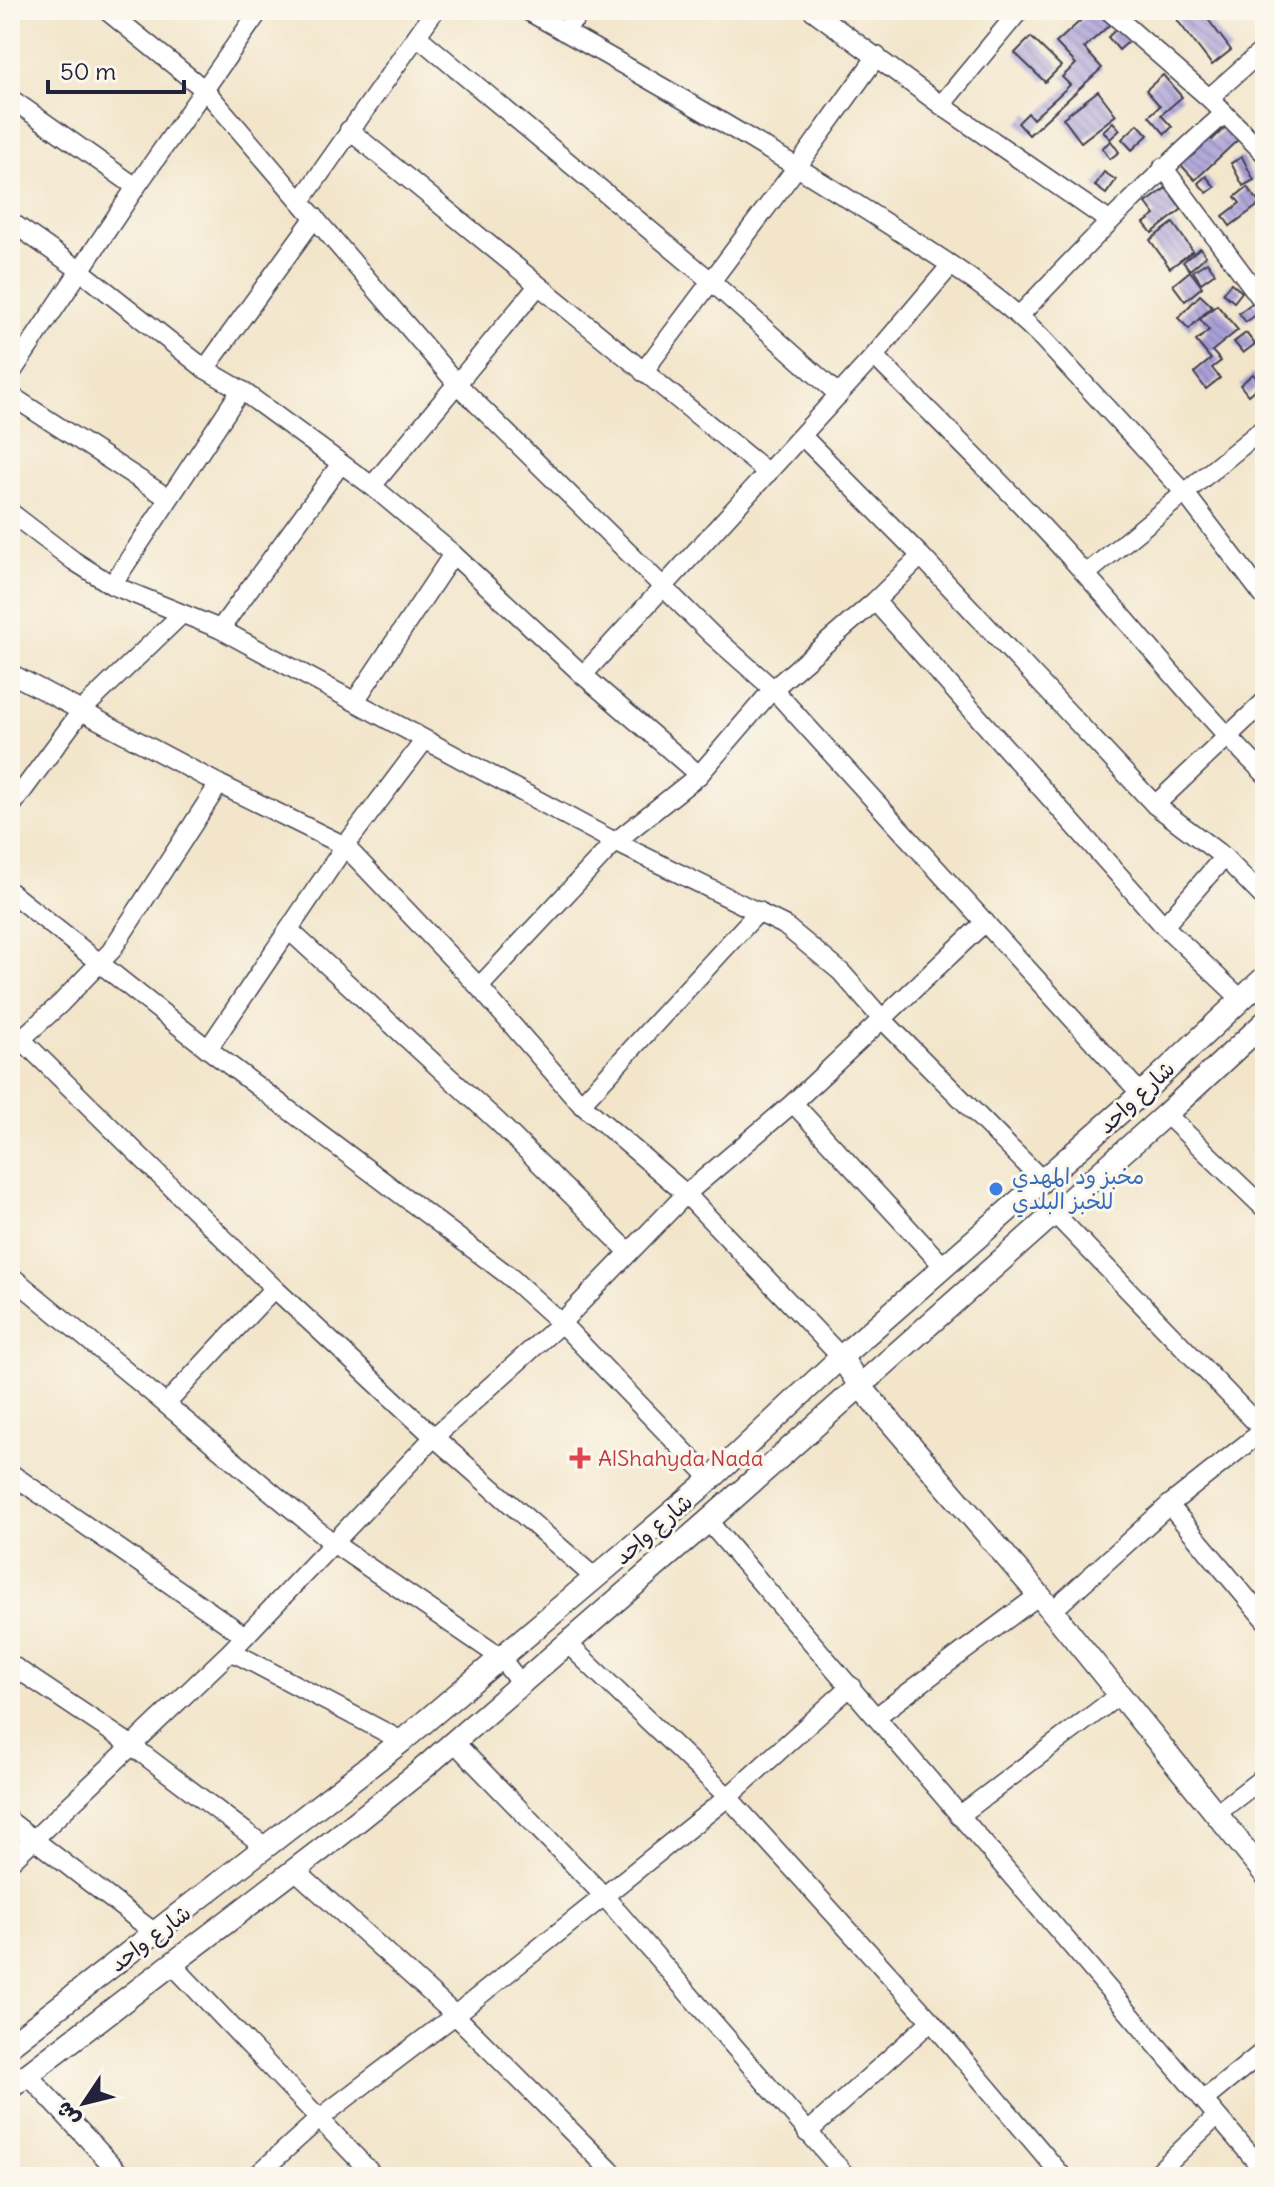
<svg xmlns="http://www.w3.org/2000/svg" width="1275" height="2187" font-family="Delius,'Playpen Sans Arabic',sans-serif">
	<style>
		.building { fill: url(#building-back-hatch) }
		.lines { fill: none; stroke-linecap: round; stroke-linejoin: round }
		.minor-casing { stroke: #413f50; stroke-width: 21 }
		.tertiary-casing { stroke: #413f50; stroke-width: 25 }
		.minor { stroke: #fff; stroke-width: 18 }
		.tertiary { stroke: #fff; stroke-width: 22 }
		.shop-dot { fill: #3f7fe0; stroke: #fbf7ec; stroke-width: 3 }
		.health-dot { fill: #e0444e; stroke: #fbf7ec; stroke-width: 3 }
		.labels { text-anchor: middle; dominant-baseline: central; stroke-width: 6; stroke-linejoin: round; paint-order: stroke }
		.street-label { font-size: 22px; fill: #22223b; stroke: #fbf7ec }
		.shop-label { font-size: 22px; fill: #366cbe; stroke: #fbf7ec; text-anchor: start }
		.health-label { font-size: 22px; fill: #be3a42; stroke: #fbf7ec; text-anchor: start }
	</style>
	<defs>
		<pattern id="building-back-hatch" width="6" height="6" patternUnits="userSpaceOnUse" patternTransform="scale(2)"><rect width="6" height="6" fill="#aaa0d8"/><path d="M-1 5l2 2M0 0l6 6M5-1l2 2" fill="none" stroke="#8a82b0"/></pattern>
	</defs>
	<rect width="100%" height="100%" fill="#fbf7ec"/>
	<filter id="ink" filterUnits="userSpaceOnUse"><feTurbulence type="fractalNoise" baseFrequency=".0125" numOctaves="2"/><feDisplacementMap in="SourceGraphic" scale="16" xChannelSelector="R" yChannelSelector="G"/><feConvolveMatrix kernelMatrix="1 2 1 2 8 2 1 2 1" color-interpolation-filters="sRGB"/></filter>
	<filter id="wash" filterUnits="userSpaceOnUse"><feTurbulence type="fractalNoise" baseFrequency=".006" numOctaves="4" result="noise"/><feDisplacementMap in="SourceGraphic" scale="32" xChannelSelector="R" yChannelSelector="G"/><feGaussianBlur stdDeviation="1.8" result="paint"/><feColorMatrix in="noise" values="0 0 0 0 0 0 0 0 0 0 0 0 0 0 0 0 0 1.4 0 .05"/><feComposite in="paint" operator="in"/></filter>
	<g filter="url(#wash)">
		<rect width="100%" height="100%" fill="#f2e5ca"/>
		<g id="blocks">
			<!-- building -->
			<g class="building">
				<polygon points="1092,10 1106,10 1115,20 1084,48 1102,68 1029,135 1018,123 1028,113 1033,119 1070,85 1062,77 1076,64 1056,43"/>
				<polygon points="1189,10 1201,10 1231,50 1212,65 1177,20"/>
				<polygon points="1123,23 1135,36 1119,50 1108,37"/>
				<polygon points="1031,37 1061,66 1045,82 1015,53"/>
				<polygon points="1163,75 1182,97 1161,115 1172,127 1165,134 1149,116 1160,106 1146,90"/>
				<polygon points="1098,91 1116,115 1081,142 1063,118"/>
				<polygon points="1113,122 1120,130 1110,139 1103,131"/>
				<polygon points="1231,122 1243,135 1195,180 1180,164 1199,127 1212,140"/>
				<polygon points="1138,124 1148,135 1132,150 1122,139"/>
				<polygon points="1111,141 1119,152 1110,159 1102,148"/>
				<polygon points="1242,157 1254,180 1243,186 1231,163"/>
				<polygon points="1104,172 1116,180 1106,194 1095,186"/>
				<polygon points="1206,176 1215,187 1207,193 1198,183"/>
				<polygon points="1247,187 1260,204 1230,226 1223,216 1240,203 1235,197"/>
				<polygon points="1166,188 1182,209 1152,233 1144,223 1155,215 1146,203"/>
				<polygon points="1173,223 1193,251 1170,268 1150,240"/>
				<polygon points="1200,248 1206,256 1190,270 1183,262"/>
				<polygon points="1207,262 1215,273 1201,283 1193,271"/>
				<polygon points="1190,271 1202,287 1185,301 1173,285"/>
				<polygon points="1231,283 1242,292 1234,302 1223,293"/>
				<polygon points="1200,295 1212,306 1189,329 1178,318"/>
				<polygon points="1254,302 1261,311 1246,322 1239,313"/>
				<polygon points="1217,305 1238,330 1212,351 1221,361 1212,368 1220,378 1206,389 1194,373 1211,359 1196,341 1209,330 1200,319"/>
				<polygon points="1246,333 1255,344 1243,353 1234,342"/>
				<polygon points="1253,374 1261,384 1248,395 1240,385"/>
			</g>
		</g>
	</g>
	<g filter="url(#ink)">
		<use href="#blocks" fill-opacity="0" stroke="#413f50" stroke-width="2"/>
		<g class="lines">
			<!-- minor casing -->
			<g class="minor-casing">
				<g id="minor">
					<polyline points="106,10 206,91 457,384 712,635 773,689 1141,1094"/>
					<path d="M526,10c117,65 233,132 346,204 60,39 121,74 171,125l141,153 81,106"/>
					<polyline points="812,10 941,105 1109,221"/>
					<polyline points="1108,10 1209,98 1265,154"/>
					<polyline points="563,31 584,10"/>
					<polyline points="417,36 712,282 839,395"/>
					<polyline points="10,98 136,187"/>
					<polyline points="1209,98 1265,48"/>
					<polyline points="941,105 1020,10"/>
					<polyline points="349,130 768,473"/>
					<polyline points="1163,167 1265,304"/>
					<polyline points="301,201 435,10"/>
					<polyline points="10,221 81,271 205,369 241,390 372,486 453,554 583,675 699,775"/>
					<path d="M1020,315c66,-70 132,-138 204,-201"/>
					<path d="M874,356c72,72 145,143 212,219 60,66 115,137 179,199"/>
					<polyline points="205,369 315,217"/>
					<polyline points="643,372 797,167 877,56"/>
					<polyline points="10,375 136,187 260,10"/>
					<polyline points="10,395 168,498"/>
					<polyline points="802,436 921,556 1155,805 1224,857 1265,899"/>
					<polyline points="372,486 538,286"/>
					<polyline points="10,512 74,561 112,585 220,629 615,842 784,925 841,972 882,1019 1043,1181"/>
					<polyline points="1086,574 1265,427"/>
					<polyline points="112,585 241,390"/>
					<polyline points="875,601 1164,926 1241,999"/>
					<polyline points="220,629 340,465"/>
					<polyline points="10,673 219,784 345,846 479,987 581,1104 686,1194 841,1357"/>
					<polyline points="583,675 874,356 951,265"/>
					<polyline points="355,701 453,554"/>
					<polyline points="1155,805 1265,701"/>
					<polyline points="10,808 82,710 182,614"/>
					<polyline points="10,892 208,1049 509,1276 561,1323 711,1479"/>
					<polyline points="1164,926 1224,857"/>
					<polyline points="289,930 498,1122 629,1252"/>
					<polyline points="479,987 615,842 699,775 773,689 875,601 921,556"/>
					<polyline points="22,1040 274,1288 434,1437 595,1578"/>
					<polyline points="10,1049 60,1004 111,951 219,784"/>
					<polyline points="208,1049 345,846 424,741"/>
					<polyline points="793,1103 945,1268"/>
					<polyline points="581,1104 759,911"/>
					<polyline points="1166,1114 1265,1209"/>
					<polyline points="1054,1213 1265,1432"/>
					<polyline points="10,1275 333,1543 500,1657 521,1684"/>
					<polyline points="166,1404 274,1288"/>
					<polyline points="10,1473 245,1636"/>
					<polyline points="1169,1505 1265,1620"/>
					<polyline points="708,1521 1265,2172"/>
					<polyline points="1052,1611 1169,1505 1265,1429"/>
					<polyline points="568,1644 728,1797 931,2021 1063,2177"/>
					<polyline points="231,1651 402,1741"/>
					<polyline points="10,1664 131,1745 267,1848"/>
					<polyline points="877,1716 1039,1595"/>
					<polyline points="454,1742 604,1896 847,2177"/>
					<polyline points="1217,1813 1265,1776"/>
					<polyline points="959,1816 1119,1695"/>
					<polyline points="10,1821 155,1933"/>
					<polyline points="10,1862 231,1651 434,1437 561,1323 686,1194 793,1103 985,922"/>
					<polyline points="295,1870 455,2015 617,2177"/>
					<polyline points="171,1963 375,2177"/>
					<polyline points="27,2074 123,2177"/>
					<polyline points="1205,2099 1265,2050"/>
					<polyline points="807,2133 931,2021"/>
					<polyline points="255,2177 320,2118 455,2015 728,1797 851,1686"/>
					<polyline points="1153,2177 1216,2117"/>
				</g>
			</g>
			<!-- tertiary casing -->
			<g class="tertiary-casing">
				<g id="tertiary">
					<polyline points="841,1357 860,1386 1039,1595 1265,1874"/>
					<polyline points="10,2045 402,1741 595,1578 711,1479 841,1357 1141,1094 1265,977"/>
					<polyline points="10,2088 335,1839 418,1773 708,1521 1166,1114 1265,1022"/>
				</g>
			</g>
			<!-- minor -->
			<use href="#minor" class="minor"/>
			<!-- tertiary -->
			<use href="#tertiary" class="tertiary"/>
		</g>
	</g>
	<!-- markers -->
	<circle class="shop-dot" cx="996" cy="1189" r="8"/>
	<path class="health-dot" d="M576 1446h8v8h8v8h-8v8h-8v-8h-8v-8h8z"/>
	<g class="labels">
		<!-- street labels -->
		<g class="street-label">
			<text transform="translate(1136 1097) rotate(-43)">شارع واحد</text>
			<text transform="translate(653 1529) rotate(-41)">شارع واحد</text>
			<text transform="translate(150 1938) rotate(-37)">شارع واحد</text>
		</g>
		<!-- shop labels -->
		<g class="shop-label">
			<text x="1012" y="1176">مخبز ود المهدي<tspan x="1012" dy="25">للخبز البلدي</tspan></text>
		</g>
		<!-- health labels -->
		<g class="health-label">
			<text x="598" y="1458">AlShahyda Nada</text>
		</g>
	</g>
	<!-- margin -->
	<rect width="1275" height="2187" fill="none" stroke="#fbf7ec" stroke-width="40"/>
	<!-- north arrow -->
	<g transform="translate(84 2103) rotate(235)" stroke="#fbf7ec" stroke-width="6" paint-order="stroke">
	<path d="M0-6L14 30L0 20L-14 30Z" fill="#22223b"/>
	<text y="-12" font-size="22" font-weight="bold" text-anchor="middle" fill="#22223b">ش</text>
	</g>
	<!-- scale -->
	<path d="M48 80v12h136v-12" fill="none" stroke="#22223b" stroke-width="4"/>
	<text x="60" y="80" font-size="24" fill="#22223b" stroke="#fbf7ec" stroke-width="6" paint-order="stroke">50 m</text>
</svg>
